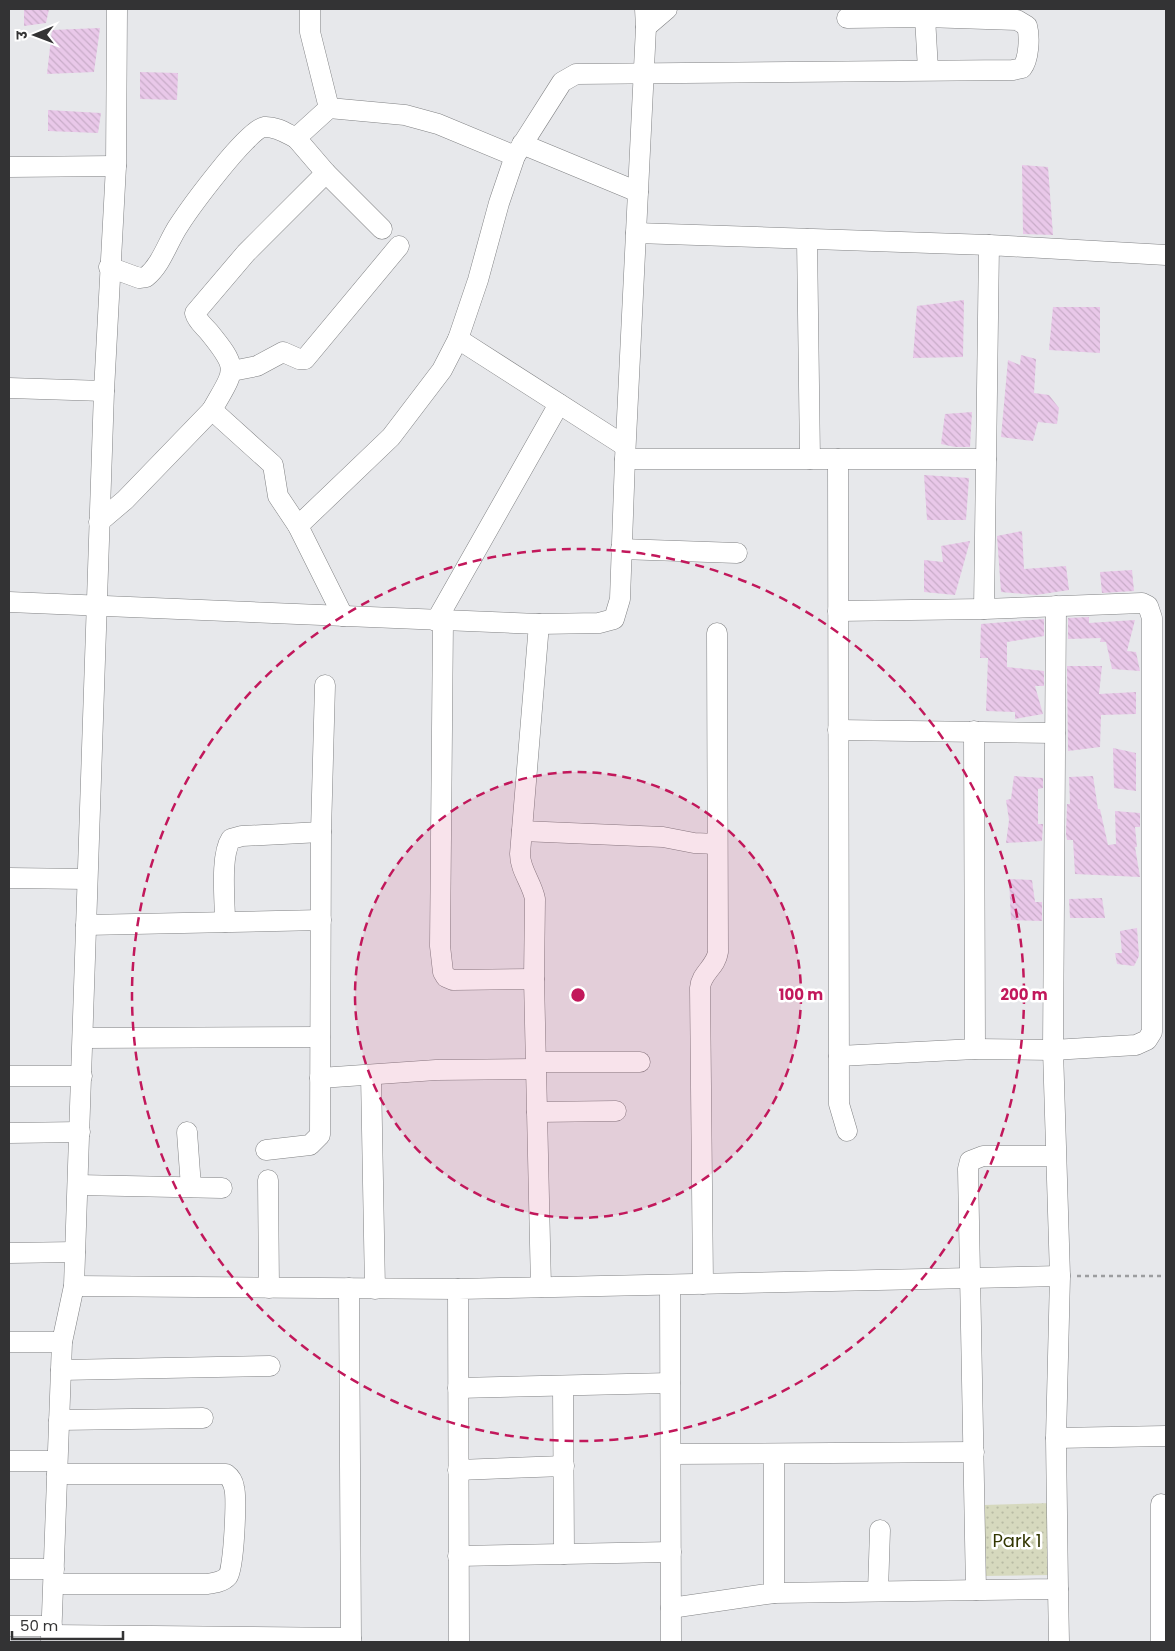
<svg xmlns="http://www.w3.org/2000/svg" width="1175" height="1651" font-family="Poppins,'Noto Sans Devanagari',sans-serif">
	<style>
		.park { fill: url(#park-dots) }
		.building { fill: url(#building-back-hatch) }
		.lines { fill: none; stroke-linecap: round; stroke-linejoin: round }
		.minor-casing { stroke: #818284; stroke-width: 21 }
		.path { stroke: #9c9d9f; stroke-width: 2.5; stroke-dasharray: 4 4; stroke-linecap: butt }
		.minor { stroke: #fff; stroke-width: 20 }
		.ring { fill: none; stroke: #c2185b; stroke-width: 2.5; stroke-dasharray: 9 6 }
		.labels { text-anchor: middle; dominant-baseline: central; stroke-width: 5; stroke-linejoin: round; paint-order: stroke }
		.park-label { font-size: 18px; fill: #333702; stroke: #fff }
		.centre { fill: #c2185b; stroke: #fff; stroke-width: 2.5 }
		.ring-label { font-size: 15px; text-anchor: middle; font-weight: bold; fill: #c2185b; stroke: #fff; stroke-width: 5; stroke-linejoin: round; paint-order: stroke }
	</style>
	<defs>
		<pattern id="park-dots" width="8" height="8" patternUnits="userSpaceOnUse" patternTransform="scale(1.25)"><rect width="8" height="8" fill="#d6d9be"/><path d="M2 2h.1M6 6h.1" fill="none" stroke="#b8bba4" stroke-width="1.8" stroke-linecap="round"/></pattern>
		<pattern id="building-back-hatch" width="6" height="6" patternUnits="userSpaceOnUse" patternTransform="scale(1.25)"><rect width="6" height="6" fill="#e9c8e9"/><path d="M-1 5l2 2M0 0l6 6M5-1l2 2" fill="none" stroke="#c8acc8"/></pattern>
	</defs>
	<rect width="100%" height="100%" fill="#e7e8eb"/>
	<!-- park -->
	<polygon class="park" points="1053,1503 1053,1575 982,1576 983,1505"/>
	<!-- building -->
	<g class="building">
		<polygon points="24,9 49,9 46,23 24,26"/>
		<polygon points="100,28 94,72 47,74 52,30"/>
		<polygon points="140,72 178,73 177,100 140,99"/>
		<polygon points="48,110 101,113 98,133 48,131"/>
		<polygon points="1022,165 1048,167 1053,235 1023,234"/>
		<polygon points="964,300 963,357 913,358 917,306"/>
		<polygon points="1053,307 1100,307 1100,353 1049,350"/>
		<polygon points="1021,355 1036,359 1034,393 1049,395 1059,408 1057,424 1038,422 1033,441 1001,437 1008,360 1020,365"/>
		<polygon points="972,412 970,447 955,447 941,444 945,414"/>
		<polygon points="924,475 969,478 966,520 927,520"/>
		<polygon points="1022,531 1024,569 1066,566 1069,590 1036,595 1001,592 997,536"/>
		<polygon points="970,541 955,595 924,592 924,560 943,562 941,546"/>
		<polygon points="1132,570 1134,591 1102,593 1100,572"/>
		<polygon points="1089,617 1089,623 1135,620 1127,651 1136,652 1140,671 1112,669 1106,642 1100,642 1101,638 1068,639 1068,618"/>
		<polygon points="1044,619 1044,636 1007,642 1007,667 1044,671 1044,686 1035,686 1043,714 1015,719 1015,712 986,711 988,658 980,658 981,624"/>
		<polygon points="1067,666 1102,666 1099,694 1136,692 1136,714 1101,715 1100,747 1068,751"/>
		<polygon points="1113,748 1136,753 1136,791 1114,788"/>
		<polygon points="1014,776 1043,778 1043,788 1038,789 1038,824 1043,824 1042,841 1006,843 1009,820 1006,800 1011,799"/>
		<polygon points="1093,776 1098,809 1100,809 1108,845 1116,844 1115,811 1140,813 1140,827 1135,827 1137,847 1135,847 1140,877 1075,874 1073,840 1067,840 1066,834 1067,804 1070,804 1069,777"/>
		<polygon points="1009,879 1032,880 1035,902 1042,902 1042,921 1011,920"/>
		<polygon points="1102,898 1105,918 1070,918 1069,899"/>
		<polygon points="1137,928 1139,956 1134,966 1117,964 1115,953 1122,953 1120,931"/>
	</g>
	<g class="lines">
		<!-- minor casing -->
		<g class="minor-casing">
			<g id="minor">
				<polyline points="310,9 310,32 329,108"/>
				<polyline points="925,17 928,70"/>
				<polyline points="646,27 667,9"/>
				<polyline points="296,138 326,173 382,229"/>
				<polyline points="522,144 638,192"/>
				<polyline points="9,167 116,166"/>
				<path d="M326,173l-80,80 -51,60c2,8 9,13 14,19 31,38 26,37 3,78l61,55 5,31 20,30 45,90"/>
				<polyline points="636,233 989,245"/>
				<polyline points="807,239 810,459"/>
				<path d="M109,267l30,11 7,-1c16,-13 22,-36 33,-52 11,-17 68,-95 85,-98 12,-1 22,6 32,11l33,-30 76,7 33,9 77,32"/>
				<polyline points="458,339 625,446"/>
				<polyline points="232,371 257,366 283,352 299,359 305,359 399,246"/>
				<polyline points="9,388 104,391"/>
				<polyline points="625,459 986,459"/>
				<polyline points="838,459 839,1104 847,1131"/>
				<polyline points="99,522 125,500 212,410"/>
				<path d="M298,526l93,-89 51,-67 16,-31 20,-59 21,-77 16,-47 47,-74 14,-8 437,-4 9,-2c7,-9 8,-31 5,-42l-10,-6 -92,-3 -78,1"/>
				<polyline points="621,549 737,553"/>
				<polyline points="9,602 539,624 599,623 614,619 620,599 625,459 646,27 645,9"/>
				<polyline points="838,611 984,609"/>
				<polyline points="436,621 559,404"/>
				<polyline points="443,621 440,946 443,972 446,977 453,980 534,979 541,1287"/>
				<polyline points="838,730 1055,733"/>
				<polyline points="974,731 975,1049"/>
				<polyline points="522,831 663,837 694,843 717,844"/>
				<polyline points="9,878 86,879"/>
				<path d="M225,922c0,-22 -5,-66 6,-83l11,-3 79,-4"/>
				<polyline points="86,925 321,920"/>
				<path d="M534,979l1,-80c-3,-16 -15,-29 -15,-45l19,-230"/>
				<polyline points="83,1038 320,1037"/>
				<polyline points="839,1056 975,1049 1053,1050 1136,1045 1147,1040 1152,1032 1152,618 1148,606 1142,603 984,609 989,245 1166,255"/>
				<polyline points="536,1062 640,1062"/>
				<polyline points="371,1075 375,1289"/>
				<polyline points="9,1076 82,1076"/>
				<polyline points="320,1078 436,1070 536,1069"/>
				<polyline points="537,1112 616,1111"/>
				<polyline points="187,1132 191,1187"/>
				<polyline points="9,1133 80,1132"/>
				<polyline points="266,1150 310,1145 320,1135 321,832 325,685"/>
				<polyline points="268,1180 269,1288"/>
				<polyline points="78,1185 222,1188"/>
				<polyline points="9,1253 75,1252"/>
				<path d="M703,1284l-3,-296c1,-15 16,-21 18,-36l-1,-319"/>
				<polyline points="670,1285 671,1642"/>
				<polyline points="74,1286 458,1289"/>
				<polyline points="349,1288 351,1642"/>
				<polyline points="9,1342 62,1342"/>
				<polyline points="61,1370 270,1366"/>
				<polyline points="563,1386 564,1554"/>
				<polyline points="458,1388 670,1383"/>
				<polyline points="59,1420 203,1418"/>
				<polyline points="1056,1438 1166,1436"/>
				<polyline points="671,1454 974,1452"/>
				<polyline points="9,1461 56,1461"/>
				<polyline points="458,1470 564,1466"/>
				<polyline points="1161,1504 1161,1642"/>
				<polyline points="458,1556 671,1552"/>
				<polyline points="9,1569 54,1569"/>
				<path d="M54,1584h153c7,-1 16,-2 21,-8 6,-8 9,-79 6,-89 -1,-6 -4,-10 -8,-13h-169"/>
				<polyline points="1058,1589 1059,1642"/>
				<polyline points="976,1590 968,1169 970,1161 983,1156 1055,1156"/>
				<polyline points="878,1591 880,1530"/>
				<polyline points="774,1593 774,1454"/>
				<polyline points="671,1608 774,1593 1058,1589 1056,1438 1060,1276 1053,1050 1056,606"/>
				<polyline points="9,1626 52,1626"/>
				<polyline points="51,1635 351,1638"/>
				<polyline points="51,1642 62,1342 74,1286 104,391 116,166 117,9"/>
				<polyline points="459,1642 458,1289 1060,1276"/>
			</g>
		</g>
		<!-- path -->
		<polyline class="path" points="1077,1276 1166,1276"/>
		<!-- minor -->
		<use href="#minor" class="minor"/>
	</g>
	<!-- distance rings -->
	<circle cx="578" cy="995" r="223" fill="#c2185b" fill-opacity=".12"/>
	<g class="ring">
		<circle cx="578" cy="995" r="223"/>
		<circle cx="578" cy="995" r="446"/>
	</g>
	<g class="labels">
		<!-- park labels -->
		<g class="park-label">
			<text x="1017" y="1540">Park 1</text>
		</g>
	</g>
	<circle cx="578" cy="995" r="8" class="centre"/>
	<g class="ring-label">
		<text x="801" y="1000">100 m</text>
		<text x="1024" y="1000">200 m</text>
	</g>
	<!-- border -->
	<rect width="1175" height="1651" fill="none" stroke="#333334" stroke-width="20"/>
	<!-- north arrow -->
	<g transform="translate(35 35) rotate(269)" stroke="#ffffff" stroke-width="4" paint-order="stroke">
	<path d="M0-4L9 19L0 12L-9 19Z" fill="#333334"/>
	<text y="-8" font-size="14" font-weight="bold" text-anchor="middle" fill="#333334">उ</text>
	</g>
	<!-- scale -->
	<path d="M12 1631v8h111v-8" fill="none" stroke="#333334" stroke-width="2.5"/>
	<text x="20" y="1631" font-size="15" fill="#333334" stroke="#ffffff" stroke-width="4" paint-order="stroke">50 m</text>
</svg>
